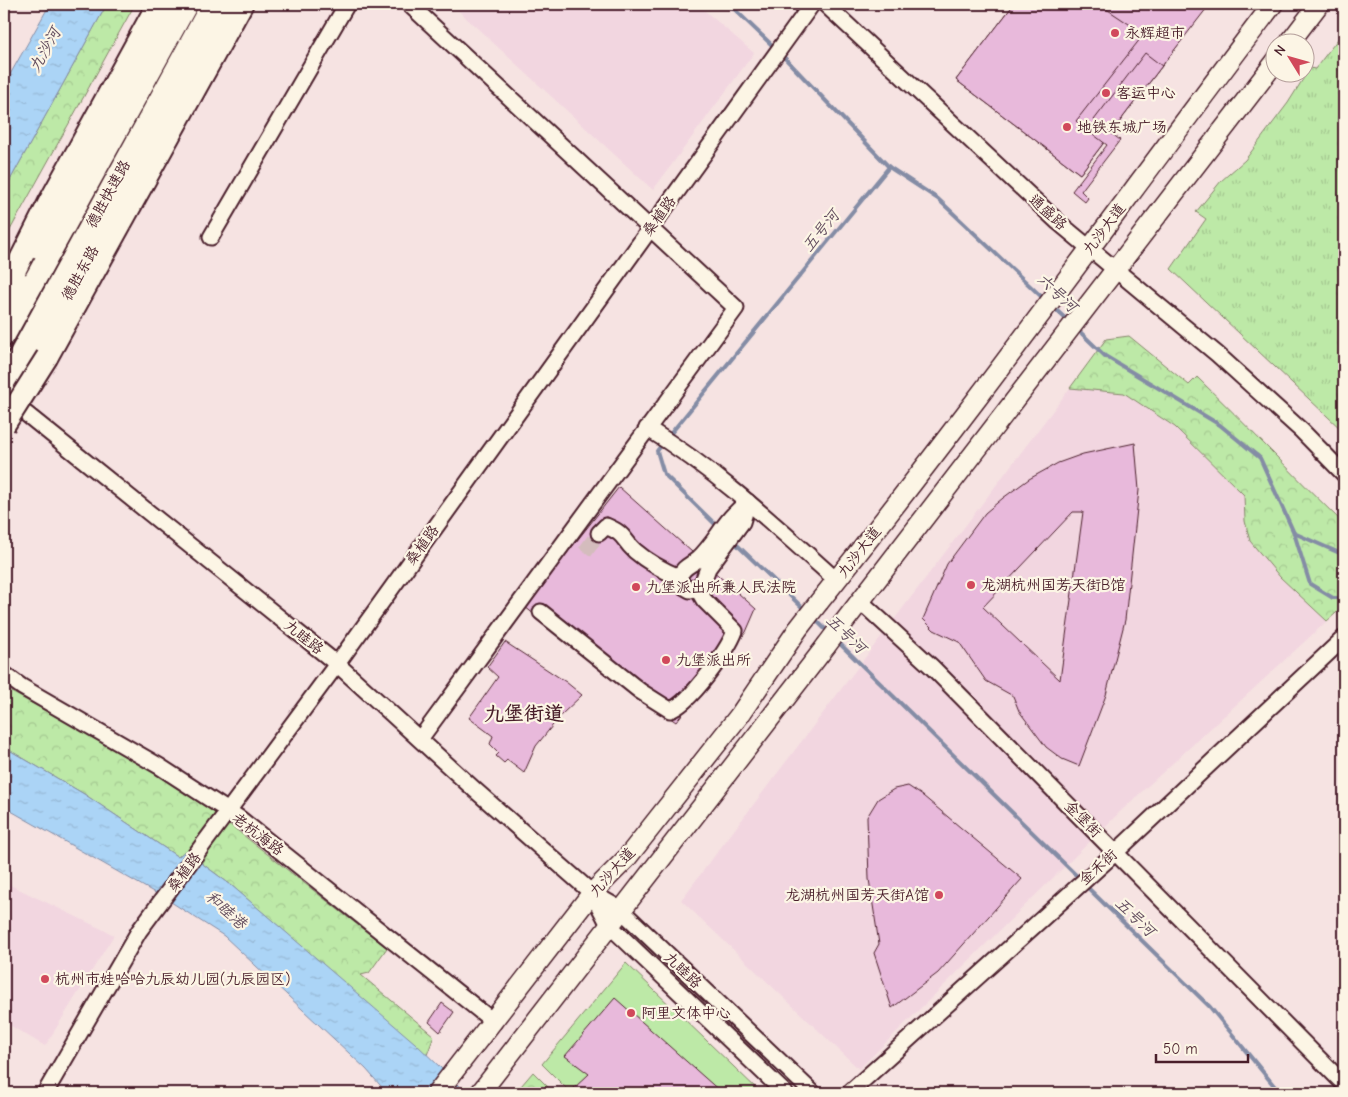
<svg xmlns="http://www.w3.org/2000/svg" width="1348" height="1097" font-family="'Comic Neue','LXGW WenKai TC',sans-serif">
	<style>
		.built { fill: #f2d6e0 }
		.grass { fill: url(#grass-tufts); stroke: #848469 }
		.park { fill: url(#park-crowns); stroke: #848469 }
		.pitch { fill: #bde9a7; stroke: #848469 }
		.water { fill: url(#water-ripples); stroke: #848ca5 }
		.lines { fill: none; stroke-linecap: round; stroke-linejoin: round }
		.stream { stroke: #848ca5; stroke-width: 4 }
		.building { fill: #e8b9db; stroke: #4a1f2b; fill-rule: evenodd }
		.minor-tunnel { stroke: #d4bcbd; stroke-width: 15; stroke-dasharray: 15 8; stroke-linecap: butt }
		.minor-casing { stroke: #4a1f2b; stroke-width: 19 }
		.major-casing { stroke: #4a1f2b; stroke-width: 22 }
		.highway-casing { stroke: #4a1f2b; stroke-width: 25 }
		.minor { stroke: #fcf5e5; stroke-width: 15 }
		.major { stroke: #fcf5e5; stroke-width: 19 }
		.highway { stroke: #fcf5e5; stroke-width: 21 }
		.major-bridge-casing { stroke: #4a1f2b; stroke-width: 22; stroke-linecap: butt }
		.highway-bridge-casing { stroke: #4a1f2b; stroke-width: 25; stroke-linecap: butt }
		.major-bridge { stroke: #fcf5e5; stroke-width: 19 }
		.highway-bridge { stroke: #fcf5e5; stroke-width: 21 }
		.poi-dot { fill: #d1495b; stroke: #fcf5e5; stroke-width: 2 }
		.labels { text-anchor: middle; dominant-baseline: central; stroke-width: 4.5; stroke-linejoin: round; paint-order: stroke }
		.poi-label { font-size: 15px; fill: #4a1f2b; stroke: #fcf5e5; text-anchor: start }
		.street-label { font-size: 15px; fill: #4a1f2b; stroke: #fcf5e5 }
		.water-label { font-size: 16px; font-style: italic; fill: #624c5e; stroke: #fcf5e5 }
		.district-label { font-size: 20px; font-weight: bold; fill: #4a1f2b; stroke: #fcf5e5 }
	</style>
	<defs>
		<pattern id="grass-tufts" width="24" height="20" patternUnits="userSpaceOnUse" patternTransform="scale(1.25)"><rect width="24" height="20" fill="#bde9a7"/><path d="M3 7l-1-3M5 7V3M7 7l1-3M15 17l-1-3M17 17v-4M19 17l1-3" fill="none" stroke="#a4c790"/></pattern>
		<pattern id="park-crowns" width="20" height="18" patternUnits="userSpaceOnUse" patternTransform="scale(1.25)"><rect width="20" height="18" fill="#bde9a7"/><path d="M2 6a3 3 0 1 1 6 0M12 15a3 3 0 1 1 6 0" fill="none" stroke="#a4c790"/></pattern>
		<pattern id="water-ripples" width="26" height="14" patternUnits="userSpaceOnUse" patternTransform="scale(1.25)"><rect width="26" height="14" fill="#abd4f6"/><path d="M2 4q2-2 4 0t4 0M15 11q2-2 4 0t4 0" fill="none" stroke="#95b6d3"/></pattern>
	</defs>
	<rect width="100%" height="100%" fill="#f6e3e2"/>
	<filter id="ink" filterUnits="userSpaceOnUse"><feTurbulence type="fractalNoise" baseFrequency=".02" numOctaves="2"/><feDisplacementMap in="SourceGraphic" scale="10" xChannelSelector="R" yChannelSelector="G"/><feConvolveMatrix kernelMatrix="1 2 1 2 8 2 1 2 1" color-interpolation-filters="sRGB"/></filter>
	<g filter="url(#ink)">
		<!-- built -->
		<g class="built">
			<polygon points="451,4 697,4 754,53 653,190"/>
			<polygon points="1070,388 1124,392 1175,427 1244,495 1245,521 1280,577 1327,621 1123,809 859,1069 681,900"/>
			<polygon points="4,882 114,935 45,1046 4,1022"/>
		</g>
		<!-- grass -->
		<polygon class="grass" points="1344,31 1344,432 1171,269 1206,219 1196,212 1221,181 1245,160 1288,103 1310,68 1315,69"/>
		<!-- park -->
		<g class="park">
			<polygon points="107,4 135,4 4,241 4,191"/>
			<path d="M1129,336l60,49 8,-8c50,48 97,99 147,147v82l-17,15 -47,-44 -30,-36 -5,-20 -1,-26 -69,-68 -51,-34 -54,-5 36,-49z"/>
			<polygon points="4,688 121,752 201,802 387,948 369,973 361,975 434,1036 427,1055 231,885 185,851 178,857 84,794 4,747"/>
			<polygon points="533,1072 554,1093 515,1093"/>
		</g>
		<!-- pitch -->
		<polygon class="pitch" points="626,963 761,1093 571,1093 542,1064"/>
		<!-- water -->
		<g class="water">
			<polygon points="50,4 107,4 4,191 4,85"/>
			<polygon points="4,747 84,794 178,857 185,851 231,885 415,1043 467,1093 387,1093 366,1069 224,936 171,902 4,807"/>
		</g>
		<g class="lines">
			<!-- stream -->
			<g class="stream">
				<polyline points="729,4 775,48"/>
				<polyline points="780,53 889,167 938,199 1045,300"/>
				<polyline points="1052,306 1069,322"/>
				<polyline points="1076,328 1105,356 1220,425 1260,458 1294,533 1310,584 1333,598 1344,598"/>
				<polyline points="667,438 889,167"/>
				<polyline points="663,443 657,451 664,474 719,528"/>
				<polyline points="1294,533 1344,555"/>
				<polyline points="733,541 806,611"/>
				<polyline points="813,617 829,633"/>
				<polyline points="836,640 1081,880"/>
				<polyline points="1085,885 1210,1007 1280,1093"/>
				<polyline points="1335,1093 1341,1087"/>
			</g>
		</g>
		<!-- building -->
		<g class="building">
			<polygon points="1014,4 1209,4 1080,174 956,80"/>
			<polygon points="1014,4 1172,4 1196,21 1080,174 956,80"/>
			<polygon points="1099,4 1210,4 1162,66 1145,53 1094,120 1120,140 1081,191 1088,198 1085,202 1072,191 1107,145 1076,121 1144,34"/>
			<path d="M1135,443l4,47 -14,130 -19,75 -27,71 -17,-7 -16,-12 -27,-36 -6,-15 -27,-15 -27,-39 -25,-12 -11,-11 24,-55 38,-51 18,-15 26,-19 29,-16 25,-9zM1073,512h10l-23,168 -77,-73z"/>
			<polygon points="619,487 756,609 746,632 676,722 631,691 525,607"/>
			<polygon points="505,642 566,682 582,695 561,715 536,746 524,773 507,760 504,763 496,756 499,753 490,744 493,736 469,718 498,677 487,667"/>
			<polygon points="908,786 923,796 1022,879 938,973 892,1008 874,953 879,944 869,879 867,817 878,799 894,789"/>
			<polygon points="615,998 722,1093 578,1093 573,1089 589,1074 565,1056"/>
			<polygon points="442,1003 454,1012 440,1032 429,1022"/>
		</g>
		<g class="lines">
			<!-- minor-tunnel -->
			<polyline class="minor-tunnel" points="585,552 599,533"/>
			<!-- minor casing -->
			<g class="minor-casing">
				<g id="minor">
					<polyline points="409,4 736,308 420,739"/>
					<polyline points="825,4 1058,222 1217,354 1302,431 1344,474"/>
					<polyline points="211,237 347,4"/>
					<polyline points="4,396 337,664 475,790 592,893 620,909 813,1093"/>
					<path d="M647,428c70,43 129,98 189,152"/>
					<path d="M748,502l-6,20 -34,46 -6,16 -12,6 -7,-4 -4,-9c5,-11 11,-11 19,-18 20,-19 26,-40 50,-57z"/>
					<path d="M599,533l7,-7c21,9 15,12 29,25 14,12 27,19 44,26"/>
					<polyline points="860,601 932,667 1344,1084"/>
					<path d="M541,612l99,79 30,19c19,-5 58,-60 65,-79l-31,-31 -7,-12"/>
					<polyline points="4,674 22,687 159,766 239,818 494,1022"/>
					<polyline points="592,893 609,925 785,1093"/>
					<polyline points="45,1093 139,931 337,664 812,4"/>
					<polyline points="849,1093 1116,852 1344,638"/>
				</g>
			</g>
			<!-- major casing -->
			<g class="major-casing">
				<g id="major">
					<polyline points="1290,42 1319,4"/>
					<polyline points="37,248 172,4"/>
					<polyline points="4,308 19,281"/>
					<polyline points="18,386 229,4"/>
					<path d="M819,602c157,-196 303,-399 454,-598"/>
					<polyline points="841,626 1276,61"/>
					<polyline points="437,1093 592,893 626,859 739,716 798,629"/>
					<polyline points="480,1093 826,646"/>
				</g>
			</g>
			<!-- highway casing -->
			<g class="highway-casing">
				<g id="highway">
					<polyline points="4,292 50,201 158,4"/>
					<polyline points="4,336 187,4"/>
					<polyline points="47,357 242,4"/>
					<polyline points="4,384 212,4"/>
				</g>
			</g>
			<!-- minor -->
			<use href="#minor" class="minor"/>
			<!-- major -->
			<use href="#major" class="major"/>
			<!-- highway -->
			<use href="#highway" class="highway"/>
			<!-- major-bridge casing -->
			<g class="major-bridge-casing">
				<g id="major-bridge">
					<polyline points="798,629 819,602"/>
					<polyline points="826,646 841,626"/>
				</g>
			</g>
			<!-- highway-bridge casing -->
			<g class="highway-bridge-casing">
				<polyline id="highway-bridge" points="4,425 47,357"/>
			</g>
			<!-- major-bridge -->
			<use href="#major-bridge" class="major-bridge"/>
			<!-- highway-bridge -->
			<use href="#highway-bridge" class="highway-bridge"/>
		</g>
	</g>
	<!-- markers -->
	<g class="poi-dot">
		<circle cx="1115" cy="33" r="5"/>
		<circle cx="1106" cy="93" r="5"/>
		<circle cx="1067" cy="127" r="5"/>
		<circle cx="971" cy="585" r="5"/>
		<circle cx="636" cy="587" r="5"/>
		<circle cx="666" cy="660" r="5"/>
		<circle cx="939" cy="895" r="5"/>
		<circle cx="45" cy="979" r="5"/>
		<circle cx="631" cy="1013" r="5"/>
	</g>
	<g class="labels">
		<!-- poi labels -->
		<g class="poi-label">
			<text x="1125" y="33">永辉超市</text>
			<text x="1116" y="93">客运中心</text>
			<text x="1077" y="127">地铁东城广场</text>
			<text x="981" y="585">龙湖杭州国芳天街B馆</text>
			<text x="646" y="587">九堡派出所兼人民法院</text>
			<text x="676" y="660">九堡派出所</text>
			<text x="929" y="895" text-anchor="end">龙湖杭州国芳天街A馆</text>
			<text x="55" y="979">杭州市娃哈哈九辰幼儿园(九辰园区)</text>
			<text x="641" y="1013">阿里文体中心</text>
		</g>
		<!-- street labels -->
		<g class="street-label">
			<text transform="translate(108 194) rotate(-61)">德胜快速路</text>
			<text transform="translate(1048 212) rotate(42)">通盛路</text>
			<text transform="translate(659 216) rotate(-54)">桑植路</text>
			<text transform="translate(1104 229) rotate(-53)">九沙大道</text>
			<text transform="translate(80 273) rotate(-61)">德胜东路</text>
			<text transform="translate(422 545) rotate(-54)">桑植路</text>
			<text transform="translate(859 552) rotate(-52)">九沙大道</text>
			<text transform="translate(304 637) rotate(39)">九睦路</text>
			<text transform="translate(1083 819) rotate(45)">金堡街</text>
			<text transform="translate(258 834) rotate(37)">老杭海路</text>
			<text transform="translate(1098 867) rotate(-42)">金禾街</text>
			<text transform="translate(184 872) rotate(-53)">桑植路</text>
			<text transform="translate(612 872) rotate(-48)">九沙大道</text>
			<text transform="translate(683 970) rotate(44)">九睦路</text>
		</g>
		<!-- water labels -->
		<g class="water-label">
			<text transform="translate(45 50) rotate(-61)">九沙河</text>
			<text transform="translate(821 231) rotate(-51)">五号河</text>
			<text transform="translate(1057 293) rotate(43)">六号河</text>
			<text transform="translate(846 634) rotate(44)">五号河</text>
			<text transform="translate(226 910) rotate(42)">和睦港</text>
			<text transform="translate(1135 917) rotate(44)">五号河</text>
		</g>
		<!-- district labels -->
		<g class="district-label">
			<text x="524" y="713">九堡街道</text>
		</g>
	</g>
	<!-- margin -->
	<rect width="1348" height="1097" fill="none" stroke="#fcf5e5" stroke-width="20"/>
	<rect x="10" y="10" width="1328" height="1077" fill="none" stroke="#4a1f2b" stroke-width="2" filter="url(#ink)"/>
	<!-- north arrow -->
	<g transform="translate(1290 58) rotate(307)"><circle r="24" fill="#fcf5e5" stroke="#b59f9b"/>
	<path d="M0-4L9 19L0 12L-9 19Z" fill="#d1495b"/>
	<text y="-8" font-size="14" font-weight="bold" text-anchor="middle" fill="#4a1f2b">N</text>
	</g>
	<!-- scale -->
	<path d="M1156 1054v8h92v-8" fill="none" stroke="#4a1f2b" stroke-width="2.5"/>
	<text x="1163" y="1054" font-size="15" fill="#4a1f2b" stroke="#fcf5e5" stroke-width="4" paint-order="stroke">50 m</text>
</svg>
